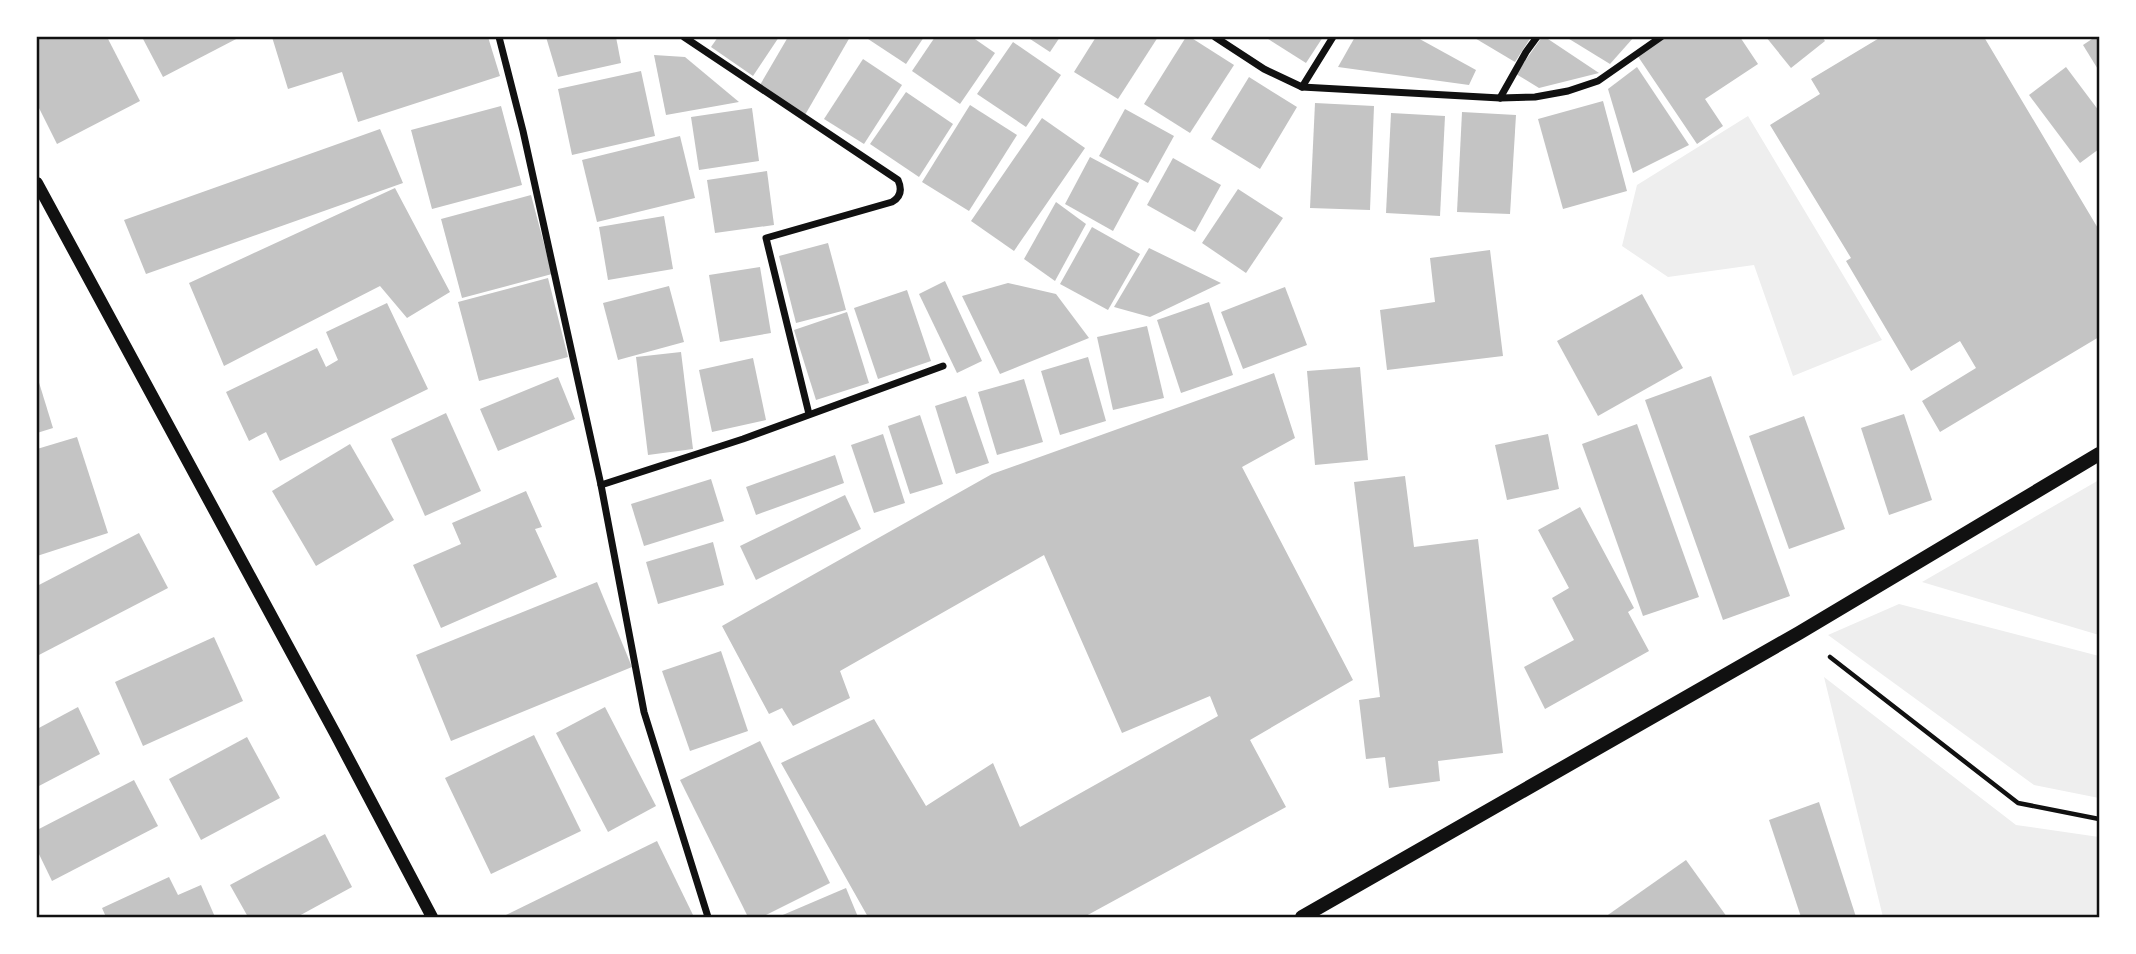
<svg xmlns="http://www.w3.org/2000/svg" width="2136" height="954" font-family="'Space Grotesk',sans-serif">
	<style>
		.green { fill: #eee }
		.building { fill: #c4c4c4 }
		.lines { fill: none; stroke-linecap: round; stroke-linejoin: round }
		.path { stroke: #111; stroke-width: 4.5 }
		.minor { stroke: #111; stroke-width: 7 }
		.tertiary { stroke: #111; stroke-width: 12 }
		.secondary { stroke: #111; stroke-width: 14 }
		.neatline { fill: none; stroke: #111; stroke-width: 2.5 }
	</style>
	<rect width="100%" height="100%" fill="#fff"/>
	<!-- green -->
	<g class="green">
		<polygon points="1748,116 1882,340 1793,376 1754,265 1668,277 1622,246 1637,185"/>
		<polygon points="2099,480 2099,635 1922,582"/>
		<polygon points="1899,604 2099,656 2099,798 2034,785 1828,635"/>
		<polygon points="1824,677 2016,825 2099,837 2099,917 1883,917"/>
	</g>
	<!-- building -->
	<g class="building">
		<polygon points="37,37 107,37 140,101 57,144 37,104"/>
		<polygon points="142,37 240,37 163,77"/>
		<polygon points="272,37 488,37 500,76 358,122 342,72 288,89"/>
		<polygon points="546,37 616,37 621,63 558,77"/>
		<polygon points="718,37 779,37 753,76 711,47"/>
		<polygon points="788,37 850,37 805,115 760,85"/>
		<polygon points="865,37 924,37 906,64"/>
		<polygon points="935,37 972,37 995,53 960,104 912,71"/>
		<polygon points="1027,37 1060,37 1050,52"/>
		<polygon points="1096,37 1158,37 1118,99 1074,72"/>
		<polygon points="1186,37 1190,37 1234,65 1190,133 1144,104"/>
		<polygon points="1265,37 1323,37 1306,63"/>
		<polygon points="1355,37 1416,37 1476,70 1469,85 1338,67"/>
		<polygon points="1473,37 1531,37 1515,62"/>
		<polygon points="1542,37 1545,37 1599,73 1539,88 1516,74"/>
		<polygon points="1566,37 1634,37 1610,64"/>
		<polygon points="1664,37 1740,37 1758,64 1705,99 1723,126 1697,144 1637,55"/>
		<polygon points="1766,37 1822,37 1825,41 1791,68"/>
		<polygon points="1881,37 1984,37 2099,230 2099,337 1940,432 1922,401 1976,368 1960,341 1911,371 1846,261 1851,258 1770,125 1820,94 1811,79"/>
		<polygon points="2095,37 2099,37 2099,71 2083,45"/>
		<polygon points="1013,42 1061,75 1026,127 977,94"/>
		<polygon points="654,55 685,57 739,102 666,115"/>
		<polygon points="863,59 902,85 864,144 824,119"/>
		<polygon points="1637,67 1689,145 1633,173 1608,89"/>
		<polygon points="2066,67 2099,111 2099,149 2080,163 2029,95"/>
		<polygon points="641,71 655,136 572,155 558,89"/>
		<polygon points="1249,77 1297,107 1260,169 1211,139"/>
		<polygon points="906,92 953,124 919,177 870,144"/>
		<polygon points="1603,101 1627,191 1563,209 1538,119"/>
		<polygon points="1315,103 1374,106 1370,210 1310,208"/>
		<polygon points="970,105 1017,135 969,211 922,182"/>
		<polygon points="501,106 522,185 432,209 411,130"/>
		<polygon points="752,108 759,161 699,170 691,117"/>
		<polygon points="1125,109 1174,136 1148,183 1099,156"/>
		<polygon points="1462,112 1516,115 1510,214 1457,212"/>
		<polygon points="1391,113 1445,116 1440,216 1386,213"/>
		<polygon points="1042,118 1085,148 1014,251 971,221"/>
		<polygon points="380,129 403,183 146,274 124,220"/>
		<polygon points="680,136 695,198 597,222 582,160"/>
		<polygon points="1090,157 1139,183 1113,231 1065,204"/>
		<polygon points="1173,158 1221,185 1195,232 1147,205"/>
		<polygon points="767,171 774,225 715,233 707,180"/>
		<polygon points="395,188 450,292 407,318 380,286 224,366 189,283"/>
		<polygon points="1238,189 1283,218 1246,273 1202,243"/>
		<polygon points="531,195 552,274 462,298 441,219"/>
		<polygon points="1056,202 1086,224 1055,281 1024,259"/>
		<polygon points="664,216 673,269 608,280 599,227"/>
		<polygon points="1092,227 1140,254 1108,310 1060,284"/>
		<polygon points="828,243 846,310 796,323 779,256"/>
		<polygon points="1149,248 1221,283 1150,317 1114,307"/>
		<polygon points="1490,250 1503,356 1387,370 1380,310 1435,302 1430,258"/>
		<polygon points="760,267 771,333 720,342 709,275"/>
		<polygon points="548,278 568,357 479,381 458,302"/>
		<polygon points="945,281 982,361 957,373 919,294"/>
		<polygon points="1008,283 1056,294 1089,338 1000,374 962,296"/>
		<polygon points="669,286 684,342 618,360 603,303"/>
		<polygon points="1285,287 1307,345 1243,369 1221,312"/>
		<polygon points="907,290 931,361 878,379 854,308"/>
		<polygon points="1642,294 1683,368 1598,416 1557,341"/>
		<polygon points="1209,302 1233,375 1181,393 1157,320"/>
		<polygon points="387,303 428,389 280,461 266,432 249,441 226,392 317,348 326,367 338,360 326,332"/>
		<polygon points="847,312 869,383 816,400 794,330"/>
		<polygon points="1147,326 1164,398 1113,410 1097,337"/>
		<polygon points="681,352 693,449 648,455 636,357"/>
		<polygon points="1088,357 1106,421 1060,435 1041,371"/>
		<polygon points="753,358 766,420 712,432 699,370"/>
		<polygon points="1360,367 1368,460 1315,465 1307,371"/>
		<polygon points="1274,373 1295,438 1242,467 1353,680 1250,740 1286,807 1084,917 868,917 781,763 874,719 926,806 993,763 1020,827 1218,716 1210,696 1122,733 1044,555 840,671 850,698 793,726 782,708 769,714 722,626 992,474"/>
		<polygon points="37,376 53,428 37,433"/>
		<polygon points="1711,376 1790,596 1723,620 1645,400"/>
		<polygon points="558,377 575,419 498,451 480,409"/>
		<polygon points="1024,379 1043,442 997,455 978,392"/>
		<polygon points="966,396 989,463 956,474 935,406"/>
		<polygon points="446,413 481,491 425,516 391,439"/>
		<polygon points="1904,414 1932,500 1889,515 1861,428"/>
		<polygon points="920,415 943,484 910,494 888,426"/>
		<polygon points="1804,416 1845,529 1789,549 1749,436"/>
		<polygon points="1637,424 1699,597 1643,616 1582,444"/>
		<polygon points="883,434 905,503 874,513 851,445"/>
		<polygon points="1548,434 1559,489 1507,500 1495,445"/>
		<polygon points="77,437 108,533 37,556 37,449"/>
		<polygon points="350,444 394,520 316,566 272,491"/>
		<polygon points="835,455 844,483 756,515 746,487"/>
		<polygon points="1405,476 1414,547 1478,539 1503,753 1438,761 1440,781 1389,788 1385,757 1366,759 1359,700 1380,697 1354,482"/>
		<polygon points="711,479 724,521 644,546 631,504"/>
		<polygon points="526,491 542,527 535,529 557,577 441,628 413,565 461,544 452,523"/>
		<polygon points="845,495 861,529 756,580 740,546"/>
		<polygon points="1580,507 1634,608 1628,612 1649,651 1545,709 1524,667 1574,640 1552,598 1569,588 1538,530"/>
		<polygon points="139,533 168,588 37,656 37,586"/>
		<polygon points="713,542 724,585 658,604 646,562"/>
		<polygon points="597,582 632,667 451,741 416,655"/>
		<polygon points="214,637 243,701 143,746 115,682"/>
		<polygon points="721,651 748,731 690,751 662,671"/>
		<polygon points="78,707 100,754 37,787 37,729"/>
		<polygon points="605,707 656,806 608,832 556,733"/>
		<polygon points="534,735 581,831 491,874 445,778"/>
		<polygon points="247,737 280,798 201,840 169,779"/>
		<polygon points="760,741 830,883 762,917 748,917 680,780"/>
		<polygon points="134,780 158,826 52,881 37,850 37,830"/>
		<polygon points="1819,802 1856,917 1801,917 1769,820"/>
		<polygon points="325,834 352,887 297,917 248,917 230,885"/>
		<polygon points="657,841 693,915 689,917 502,917"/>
		<polygon points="1686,860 1727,917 1605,917"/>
		<polygon points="169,877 178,895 201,885 215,917 106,917 102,908"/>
		<polygon points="846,888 858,917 778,917"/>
	</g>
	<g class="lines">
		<!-- path -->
		<polyline class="path" points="1830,657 2018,803 2099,819"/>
		<!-- minor -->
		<g class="minor">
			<polyline points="499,37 523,131 601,485 644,712 708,917"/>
			<path d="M684,37l214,143c4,9 3,17 -6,22l-126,36 43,176"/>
			<polyline points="1215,37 1264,69 1302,87 1500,98 1535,97 1568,91 1598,81 1661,37"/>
			<polyline points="1302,87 1333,37"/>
			<polyline points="1500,98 1526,52 1537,37"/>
			<polyline points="601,485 743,439 943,366"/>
		</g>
		<!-- tertiary -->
		<polyline class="tertiary" points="37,183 336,735 432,917"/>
		<!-- secondary -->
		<polyline class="secondary" points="1302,917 1799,633 2099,454"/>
	</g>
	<!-- border -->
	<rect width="2136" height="954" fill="none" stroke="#ffffff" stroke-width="77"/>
	<rect x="38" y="38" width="2060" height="878" class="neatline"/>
</svg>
